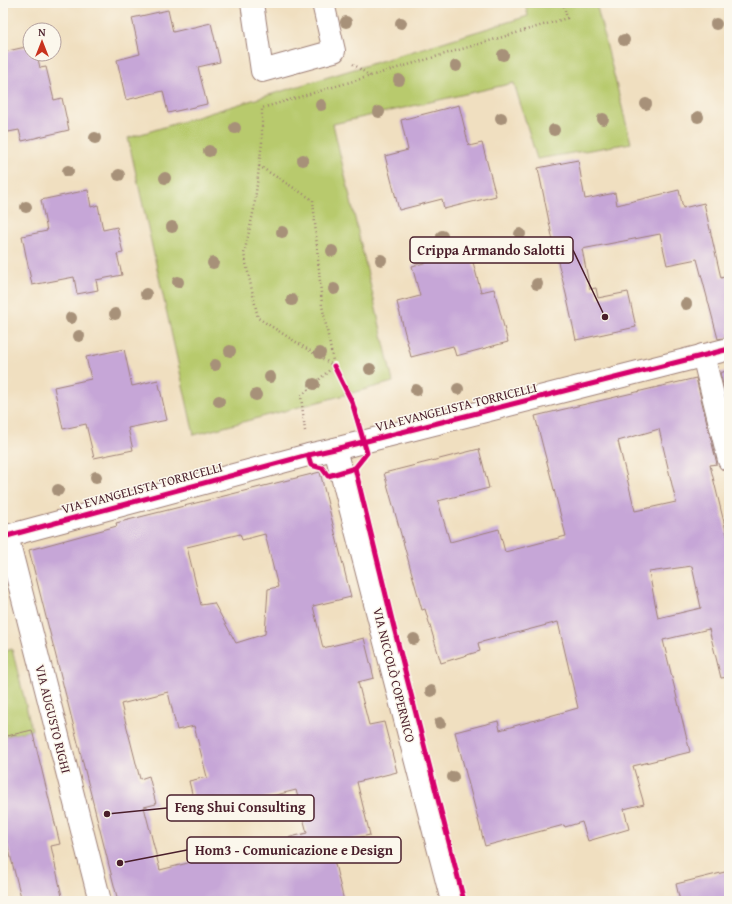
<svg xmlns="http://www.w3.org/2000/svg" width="732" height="904" font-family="'Gentium Book Plus',serif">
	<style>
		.green { fill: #b8ca6d; stroke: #81744c }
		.building { fill: #c6a6d7; fill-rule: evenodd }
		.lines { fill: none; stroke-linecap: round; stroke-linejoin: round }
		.minor-casing { stroke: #9d7f76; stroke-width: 24 }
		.path { stroke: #9d7f76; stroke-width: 2.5; stroke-dasharray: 1 3; stroke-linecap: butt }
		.minor { stroke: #fff; stroke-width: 22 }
		.cycleway-casing { stroke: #fbf7ec; stroke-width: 8 }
		.cycleway { stroke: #d6006c; stroke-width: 5 }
		.tree { fill: #a79179 }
		.labels { text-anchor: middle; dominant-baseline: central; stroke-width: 3; stroke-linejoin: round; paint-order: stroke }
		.street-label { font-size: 13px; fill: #4a1f2b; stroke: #fbf7ec }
		.leader { fill: none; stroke: #4a1f2b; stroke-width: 1.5 }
		.callout-dot { fill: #4a1f2b; stroke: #fbf7ec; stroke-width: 1.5 }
		.callout { fill: #fbf7ec; stroke: #4a1f2b; stroke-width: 1.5 }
		.callout-label { font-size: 14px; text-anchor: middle; font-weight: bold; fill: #4a1f2b }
	</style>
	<rect width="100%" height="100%" fill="#fbf7ec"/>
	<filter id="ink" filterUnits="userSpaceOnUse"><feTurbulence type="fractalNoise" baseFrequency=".025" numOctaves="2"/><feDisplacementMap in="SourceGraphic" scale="8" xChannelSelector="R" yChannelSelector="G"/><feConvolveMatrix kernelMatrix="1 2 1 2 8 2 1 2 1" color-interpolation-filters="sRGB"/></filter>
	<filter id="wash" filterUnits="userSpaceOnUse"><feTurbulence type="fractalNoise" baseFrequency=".012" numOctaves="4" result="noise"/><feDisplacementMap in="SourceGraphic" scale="16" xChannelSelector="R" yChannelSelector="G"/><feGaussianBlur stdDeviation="0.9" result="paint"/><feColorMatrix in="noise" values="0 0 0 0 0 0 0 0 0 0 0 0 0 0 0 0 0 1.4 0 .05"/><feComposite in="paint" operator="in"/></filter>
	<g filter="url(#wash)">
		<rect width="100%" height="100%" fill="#f0dfc0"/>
		<!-- green -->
		<g class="green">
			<polygon points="525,3 596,3 631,143 537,159 514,83 333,124 393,382 194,435 128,138 528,16"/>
			<polygon points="12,649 32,730 3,737 3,652"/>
		</g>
		<g id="blocks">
			<!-- building -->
			<g class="building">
				<polygon points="168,10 173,32 211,23 220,62 198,67 207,104 168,113 163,91 126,100 117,60 140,54 132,18"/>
				<polygon points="30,46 30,54 37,54 40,68 46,67 54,100 62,98 69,130 22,141 19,130 3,133 3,52"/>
				<polygon points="459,105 469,146 482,143 496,196 444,209 442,199 399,210 385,156 408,150 401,120"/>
				<polygon points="578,160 585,199 615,193 617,205 679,190 683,208 704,203 721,278 729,275 729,337 718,339 697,259 667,265 660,234 582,249 590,289 596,288 598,298 628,292 636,327 576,340 566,294 554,246 538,168"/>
				<polygon points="88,190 91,207 98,205 103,230 117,227 123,253 117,254 122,275 96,280 98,290 77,294 74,277 32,285 22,236 47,231 41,200"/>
				<polygon points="470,251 481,292 494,289 508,342 456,356 453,346 411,357 397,302 420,296 412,266"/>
				<polygon points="124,349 132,386 158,380 167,420 128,428 133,450 94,458 86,424 63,429 54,387 91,379 86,357"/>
				<polygon points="729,370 729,408 720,373"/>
				<path d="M696,378l21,86 -7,1 19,78v134l-8,1 -12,-49 -46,11 27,112 -57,14 11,38 -20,5 5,20 -41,12 -6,-19 -17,5 -1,-2 -79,21 -30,-114 43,-11 2,9 78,-22 -20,-86 -80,21 2,8 -39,12 -16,-54 -3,1 -38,-137 95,-24 10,39 -51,13 12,41 49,-13 6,23 61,-16 -31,-120zM659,429l17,73 -41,9 -17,-70zM692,566l9,42 -43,10 -9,-46z"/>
				<path d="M320,472l31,125 -38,9 10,42 41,-10 10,40 -16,4 11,43 15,-3 13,50 -40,10 13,53 -23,5 4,16 -17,4 10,41h-226l-89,-351 88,-24 -1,-3zM240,534l2,6 23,-6 13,53 -10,2 -3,45 -29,9 -22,-40 -13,2 -14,-58zM168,692l9,38 17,-4 13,51 -18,4 9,37 58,-14v-4l40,-10 11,43 -147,37 -16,-63 12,-3 -7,-28 -9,3 -19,-75z"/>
				<polygon points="32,730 60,844 51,846 63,901 22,901 3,827 3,737"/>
				<polygon points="729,871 729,901 680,901 676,884"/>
			</g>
		</g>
	</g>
	<g filter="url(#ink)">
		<use href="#blocks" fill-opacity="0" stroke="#9d7f76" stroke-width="1"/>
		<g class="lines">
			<!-- minor casing -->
			<g class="minor-casing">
				<g id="minor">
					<polyline points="252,3 262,71 334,51 323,3"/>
					<polyline points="703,355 729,460"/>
					<polyline points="335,449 452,901"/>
					<polyline points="7,536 100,901"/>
					<polyline points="3,537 308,455 335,449 729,349"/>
				</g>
			</g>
			<!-- path -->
			<g class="path">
				<polyline points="353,64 370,76"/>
				<polyline points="259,166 313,200 322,305 334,366"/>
				<polyline points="305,431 301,396 334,366 258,318 244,254 254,209 262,142 262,108 567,18 563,3"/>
			</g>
			<!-- minor -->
			<use href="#minor" class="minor"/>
			<!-- cycleway casing -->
			<g class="cycleway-casing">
				<g id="cycleway">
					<polyline points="334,366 352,402 367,453 355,468 393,624 464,901"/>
					<polyline points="308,455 311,465 322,468 328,476 355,468"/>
					<polyline points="3,537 308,455 335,449 729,349"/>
				</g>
			</g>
			<!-- cycleway -->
			<use href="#cycleway" class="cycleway"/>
		</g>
		<!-- trees -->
		<g class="tree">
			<circle cx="346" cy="22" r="6"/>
			<circle cx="401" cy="23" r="6"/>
			<circle cx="716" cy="24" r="6"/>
			<circle cx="624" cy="40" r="6"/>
			<circle cx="503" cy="55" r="6"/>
			<circle cx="456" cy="66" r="6"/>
			<circle cx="399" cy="80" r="6"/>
			<circle cx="646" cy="104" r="6"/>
			<circle cx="321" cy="105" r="6"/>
			<circle cx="379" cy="112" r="6"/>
			<circle cx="698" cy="117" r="6"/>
			<circle cx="501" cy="118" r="6"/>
			<circle cx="603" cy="119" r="6"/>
			<circle cx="235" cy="128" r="6"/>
			<circle cx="554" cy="130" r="6"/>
			<circle cx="95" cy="138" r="6"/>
			<circle cx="209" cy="151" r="6"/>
			<circle cx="303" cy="160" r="6"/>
			<circle cx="68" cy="171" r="6"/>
			<circle cx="119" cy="175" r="6"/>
			<circle cx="165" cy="178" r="6"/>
			<circle cx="26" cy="207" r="6"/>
			<circle cx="172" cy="227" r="6"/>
			<circle cx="282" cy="232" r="6"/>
			<circle cx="520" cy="234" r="6"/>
			<circle cx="442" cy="236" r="6"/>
			<circle cx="332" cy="251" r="6"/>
			<circle cx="381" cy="260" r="6"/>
			<circle cx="213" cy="263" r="6"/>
			<circle cx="178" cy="282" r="6"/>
			<circle cx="537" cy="284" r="6"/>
			<circle cx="334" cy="289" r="6"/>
			<circle cx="146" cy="294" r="6"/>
			<circle cx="292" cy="300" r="6"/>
			<circle cx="686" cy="304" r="6"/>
			<circle cx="115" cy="314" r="6"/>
			<circle cx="71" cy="318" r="6"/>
			<circle cx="79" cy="336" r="6"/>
			<circle cx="230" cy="351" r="6"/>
			<circle cx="320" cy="353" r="6"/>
			<circle cx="215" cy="365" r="6"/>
			<circle cx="370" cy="369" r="6"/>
			<circle cx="270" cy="377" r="6"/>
			<circle cx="314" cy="384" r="6"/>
			<circle cx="458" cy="389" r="6"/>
			<circle cx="416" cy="390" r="6"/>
			<circle cx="256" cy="395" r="6"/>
			<circle cx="219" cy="401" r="6"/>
			<circle cx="96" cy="477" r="6"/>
			<circle cx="58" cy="490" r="6"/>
			<circle cx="414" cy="639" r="6"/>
			<circle cx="431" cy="691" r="6"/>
			<circle cx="440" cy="723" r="6"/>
			<circle cx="453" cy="777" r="6"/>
		</g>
	</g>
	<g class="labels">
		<!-- street labels -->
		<g class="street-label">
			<text transform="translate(456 407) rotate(-14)">VIA EVANGELISTA TORRICELLI</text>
			<text transform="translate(142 488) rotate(-15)">VIA EVANGELISTA TORRICELLI</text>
			<text transform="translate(394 675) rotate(76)">VIA NICCOLÒ COPERNICO</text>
			<text transform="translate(53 719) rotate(76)">VIA AUGUSTO RIGHI</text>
		</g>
	</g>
	<!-- callouts -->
	<path class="leader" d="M605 317L573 250M107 814L167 808M120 863L187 850"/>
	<g class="callout-dot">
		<circle cx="605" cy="317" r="4"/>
		<circle cx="107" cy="814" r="4"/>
		<circle cx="120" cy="863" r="4"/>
	</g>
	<g class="callout">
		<rect x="410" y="237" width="163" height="26" rx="4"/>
		<rect x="167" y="795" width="147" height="26" rx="4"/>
		<rect x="187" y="837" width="214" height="26" rx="4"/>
	</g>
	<g class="callout-label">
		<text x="491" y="255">Crippa Armando Salotti</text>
		<text x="240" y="812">Feng Shui Consulting</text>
		<text x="294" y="855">Hom3 - Comunicazione e Design</text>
	</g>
	<!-- margin -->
	<rect width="732" height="904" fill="none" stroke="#fbf7ec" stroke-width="16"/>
	<!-- north arrow -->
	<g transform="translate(42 42)"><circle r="19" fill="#fbf7ec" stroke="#b4a19f"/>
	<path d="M0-3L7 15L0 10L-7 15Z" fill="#c8321e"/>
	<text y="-6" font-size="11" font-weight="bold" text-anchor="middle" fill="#4a1f2b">N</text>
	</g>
</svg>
